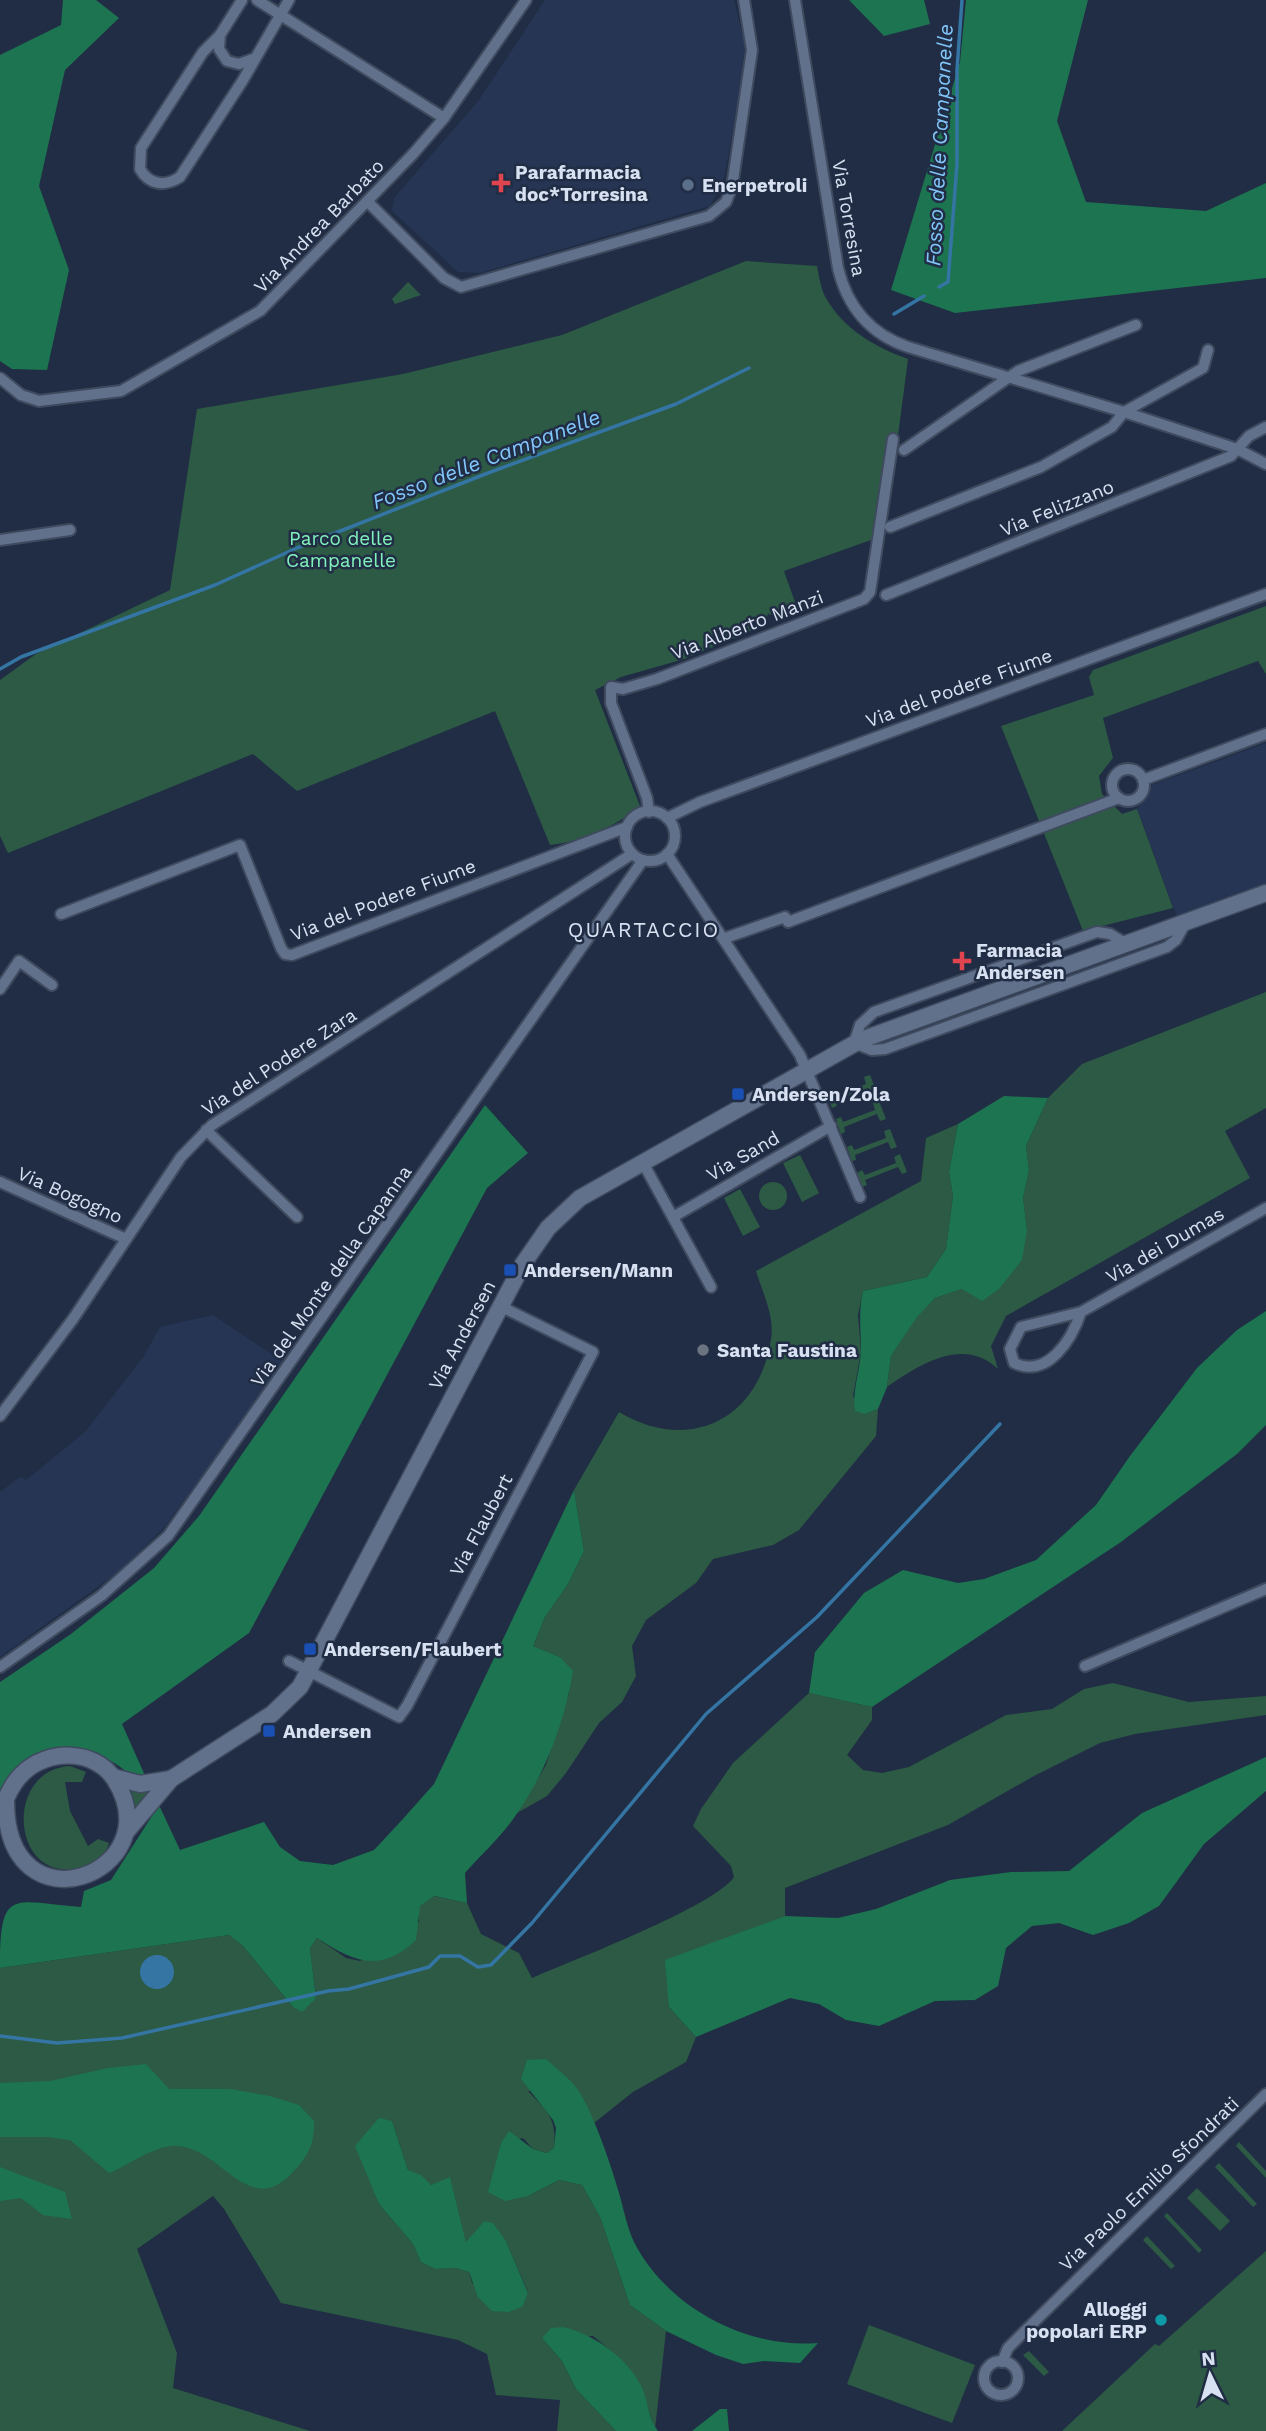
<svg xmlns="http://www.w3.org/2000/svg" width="1266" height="2431" font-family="'Work Sans',sans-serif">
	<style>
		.built { fill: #253553 }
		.green { fill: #2c5a44; fill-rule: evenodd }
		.forest { fill: #1d7450 }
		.water { fill: #3575a4 }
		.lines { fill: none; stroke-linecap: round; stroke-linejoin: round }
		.stream { stroke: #3575a4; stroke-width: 3.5 }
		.street-casing { stroke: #3f4a5e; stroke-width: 14 }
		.secondary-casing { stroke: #3f4a5e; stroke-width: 19 }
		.street { stroke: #61718c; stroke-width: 10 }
		.secondary { stroke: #61718c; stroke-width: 16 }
		.health-dot { fill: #e0444e; stroke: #202d44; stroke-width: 2.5 }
		.service-dot { fill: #5c6f8a; stroke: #202d44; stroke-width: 2.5 }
		.transit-dot { fill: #1a4fb4; stroke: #202d44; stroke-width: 2.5 }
		.worship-dot { fill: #6b7280; stroke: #202d44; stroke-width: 2.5 }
		.culture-dot { fill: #0f9aa8; stroke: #202d44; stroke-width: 2.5 }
		.labels { text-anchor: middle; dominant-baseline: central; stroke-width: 5; stroke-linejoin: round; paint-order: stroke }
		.poi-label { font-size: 19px; font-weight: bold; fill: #d8e1f1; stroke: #202d44; text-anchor: start }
		.street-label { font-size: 19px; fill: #d8e1f1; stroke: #202d44 }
		.park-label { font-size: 19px; fill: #81f1bb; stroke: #202d44 }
		.water-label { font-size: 21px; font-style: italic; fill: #82c6fb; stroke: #202d44 }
		.neighbourhood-label { font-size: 21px; letter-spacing: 2px; fill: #d8e1f1; stroke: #202d44 }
	</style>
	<rect width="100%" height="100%" fill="#202d44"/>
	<!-- built -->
	<g class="built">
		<polygon points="545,0 734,0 745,45 739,97 724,179 710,206 480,273 458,272 392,211 394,198 479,100"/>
		<polygon points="1266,743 1266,884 1177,917 1137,809 1152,785"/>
		<polygon points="213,1315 285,1363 163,1529 117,1573 0,1657 0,1492 20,1477 26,1480 85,1432 144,1356 160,1327"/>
	</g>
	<!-- green -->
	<g class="green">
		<path d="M746,261l71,5c2,10 4,24 9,32 17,31 51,50 82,61l-23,176 -101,36 12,34 -26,10 -2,-2 -1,4 -15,5 1,8 -69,29 -63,18 -26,13 45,116c-23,20 -59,36 -90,39l-55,-134 -198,80 -44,-37 -245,99 -8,-17v-156l36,-26 134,-64 27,-181 206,-35 159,-39z"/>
		<polygon points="408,282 421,295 395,304 392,299"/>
		<polygon points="1266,606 1266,674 1258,661 1103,718 1113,758 1099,776 1102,794 1122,814 1137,809 1173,908 1083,931 1001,726 1094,695 1089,677 1093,670"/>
		<path d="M1266,992v116l-41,23 25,47 -244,138 -15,30 7,23c-35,-33 -79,-4 -111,18l4,-31 26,-40 18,-18 27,-9 65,-59 -4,-32 6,-27 -3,-25 22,-48 34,-34z"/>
		<polygon points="870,1075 877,1093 872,1095 869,1088 835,1101 837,1106 832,1108 827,1093 833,1091 835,1096 866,1084 864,1077"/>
		<polygon points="879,1101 886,1119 880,1121 877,1114 844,1127 845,1132 841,1134 836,1119 841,1117 843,1122 875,1110 873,1103"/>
		<path d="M958,1124l-9,48 4,24 -7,53 -19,28 -64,14 -5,24 3,37 -8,44 12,18 13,-5 -2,27 -77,94 -26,15 -60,14 -17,24 -50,37 -14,26 4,30 -14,26 -23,21 -33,50 -19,23 -30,17 29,-48 23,-72 -9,-36 -27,-11 12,-29 23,-33 16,-33 -10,-61 45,-78c70,42 140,8 152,-73 4,-22 -9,-48 -15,-68l165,-90 5,-43z"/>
		<polygon points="890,1129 897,1147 891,1149 888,1142 855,1155 856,1160 852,1161 847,1147 852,1145 854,1150 886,1138 884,1131"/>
		<polygon points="900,1154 907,1172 902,1174 898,1167 865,1180 867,1185 862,1187 857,1173 862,1170 865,1175 896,1163 894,1157"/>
		<polygon points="800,1155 819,1193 802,1202 783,1163"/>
		<circle cx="773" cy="1196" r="14"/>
		<polygon points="740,1189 760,1227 743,1236 724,1198"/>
		<path d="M1113,1683l76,19 77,-6v19l-131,19 -35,9 -66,33 -86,49 -163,63v28l-59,23 -57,68 27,30 -10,25 -53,30 -39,31 -15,-31 -51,-1c20,21 29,28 26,57l-7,5 -14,-4 -10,-11 -22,5 -3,13 30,40 31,-16 23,5 18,32 30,88 36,26 -11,98c-14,-45 -24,-63 -62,-93l-51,2 20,23 14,28 40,42h-59l3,-31 -64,-5 -9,-41 -29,-14 -177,-37 -57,-94 -11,-13 -76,53 40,104 -4,35 137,43h-310v-463l229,-33 14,11 50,61 23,-9 -6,-50 7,-10 29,20 14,3 59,-39v-16l14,-10 34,7 14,31 38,19 13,25c41,-18 181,-71 202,-101l-3,-11 -38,-40 8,-17 32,-46 76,-70 63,14v13l-25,35 16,15 19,3 27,-6 97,-52 46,-6 32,-20zM392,2121l16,49 23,15 19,-7 16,65 18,-22 22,20 22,51 -5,14 -51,-23 -3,-11 -14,-4 -20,1 -14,-7 -8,-18 -34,-40 -10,-28z"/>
		<path d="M70,1766l16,6 -4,10h-17l5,29 18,35 10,-7 11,4c-3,11 -11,18 -21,22 -76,29 -88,-95 -18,-99z"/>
		<polygon points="125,1789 151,1790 132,1813"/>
		<polygon points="1239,2142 1266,2171 1266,2178 1236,2146"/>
		<polygon points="1219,2163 1257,2204 1253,2207 1215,2167"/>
		<polygon points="1197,2188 1230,2221 1220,2231 1187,2198"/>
		<polygon points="1167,2213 1202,2250 1199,2253 1164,2216"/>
		<polygon points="1147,2236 1175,2266 1171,2269 1143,2240"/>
		<polygon points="1266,2251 1266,2431 1062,2431 1155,2344 1159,2346"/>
		<polygon points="869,2325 975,2365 952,2423 847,2384"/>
		<polygon points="1029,2351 1049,2372 1044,2376 1023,2355"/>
	</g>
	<!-- forest -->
	<g class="forest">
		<polygon points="63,0 96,0 119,18 65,70 39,186 69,270 47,370 12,369 0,361 0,55 61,25"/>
		<polygon points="849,0 924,0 930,24 884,36"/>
		<polygon points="966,0 1088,0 1057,121 1086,202 1206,211 1266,183 1266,278 955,313 891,290 960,62"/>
		<path d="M1004,1096l44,2 -22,48 3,25 -6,27 4,32 -5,30 -23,29 -17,12 -20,-12 -27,9 -18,19 -26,39 -4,31 -9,22 -13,5 -10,-3c-3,-22 5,-39 6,-60 0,-22 -3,-38 2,-60l64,-14 19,-28 7,-53 -4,-24 9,-48z"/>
		<path d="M485,1105l43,48 -41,35 -238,445 -127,91 25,56c-16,-2 -24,-13 -38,-20 -46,-25 -85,-10 -109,35v-113l71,-48 83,-66 45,-52z"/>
		<polygon points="1266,1311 1266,1425 1237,1454 1121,1542 872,1707 809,1693 815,1652 864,1593 903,1570 958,1583 984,1579 1036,1560 1096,1505 1130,1456 1197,1368 1237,1330"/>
		<path d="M574,1490l10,61 -16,33 -23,33 -12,29 27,11 13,14c-8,49 -26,99 -55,141 -14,22 -35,41 -53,61l2,30 -33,-7 -14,10 -4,34c-36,34 -62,22 -99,-2l-7,10 6,50 -14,14 -9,-5 -50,-61 -14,-11 -229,33c0,-81 11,-67 81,-61l3,-16 27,-11 48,-75 21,45 84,-28 16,25 20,14 33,4 41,-15 28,-30 32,-36z"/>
		<polygon points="1266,1757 1266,1791 1204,1844 1159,1906 1129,1923 1093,1935 1059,1923 1032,1926 1006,1948 998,1986 975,2000 935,2001 879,2026 846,2020 819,2004 790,1998 696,2037 669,2007 665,1960 785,1916 838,1918 876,1909 950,1880 1011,1872 1069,1871 1142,1813"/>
		<path d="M546,2059c11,10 26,21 34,34 15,25 31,72 39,100 5,17 8,35 16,51 34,64 112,105 183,99l-18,20 -36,-2 -21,3 -27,-9 -50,-24 -36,-26 -30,-88 -18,-32 -23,-5 -31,16 -23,5 -17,-9 13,-49 8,-12 24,18 14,4 7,-5 2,-20 -3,-8 -32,-41 6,-19z"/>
		<path d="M146,2064l23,25h62l39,7 29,9 15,16c1,22 -6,36 -22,52 -43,46 -70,-24 -114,-27 -23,-2 -49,20 -69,27l-39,-33 -22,-3h-48v-54l50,-2 58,-13z"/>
		<polygon points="379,2118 392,2121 408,2170 421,2175 431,2185 450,2177 466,2242 484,2221 493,2223 506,2241 528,2293 523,2306 509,2312 492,2311 478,2297 469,2272 455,2268 435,2269 421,2262 413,2244 379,2204 355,2146"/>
		<polygon points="0,2167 65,2192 72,2219 43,2215 21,2198 0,2201"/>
		<path d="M564,2327c31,8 66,32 79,63 5,13 6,30 15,41h-42l-40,-42 -14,-28 -20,-23 9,-10z"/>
		<polygon points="720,2409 727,2409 729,2431 692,2431"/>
	</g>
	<!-- water -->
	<circle class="water" cx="157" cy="1972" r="17"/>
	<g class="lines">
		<!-- stream -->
		<g class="stream">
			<polyline points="939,287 948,282 957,164 957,70 962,0"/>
			<polyline points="894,314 924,296"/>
			<polyline points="0,669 21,657 215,585 297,548 488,473 676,404 749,368"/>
			<polyline points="0,2036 57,2043 122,2038 328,1991 349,1989 429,1967 440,1956 460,1956 478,1967 491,1965 532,1923 706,1714 817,1617 1000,1424"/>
		</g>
		<!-- street casing -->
		<g class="street-casing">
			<g id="street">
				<path d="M242,0l-22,35 -17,17 -62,96 -1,21c9,16 25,18 40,8l63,-97 46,-80"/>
				<polyline points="257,0 444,118"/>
				<path d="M795,0l43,268c9,38 32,66 70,79l216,65 113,37 29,15"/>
				<polyline points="220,35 219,49 227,61 239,64 253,59"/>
				<polyline points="368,202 444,278 461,287 709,216 726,202 732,187 752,50 744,0"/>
				<polyline points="0,378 21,395 39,401 121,391 260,311 413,154 444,118 526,0"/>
				<polyline points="904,450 1018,371 1136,325"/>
				<polyline points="890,527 1041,467 1112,427 1124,412 1203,368 1208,350"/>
				<polyline points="0,540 70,530"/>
				<polyline points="886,595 1231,456 1249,436 1266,427"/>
				<circle cx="1128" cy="785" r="16"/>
				<polyline points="1143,780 1266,734"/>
				<circle cx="650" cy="836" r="25"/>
				<polyline points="649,812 647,798 611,703 611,687 623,689 657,679 864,599 870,592 893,439"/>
				<polyline points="667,818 700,802 1266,594"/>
				<polyline points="667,854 800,1055 860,1197"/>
				<polyline points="61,914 240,845 281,948 285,954 292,955 627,827"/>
				<polyline points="728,937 785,917 788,922 1119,798"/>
				<polyline points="1125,943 1110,934 1097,932 874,1012 860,1025 854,1043 872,1050 885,1049 1167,947 1176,940 1186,922"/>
				<polyline points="0,989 19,961 52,985"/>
				<polyline points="206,1130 297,1217"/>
				<polyline points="642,1161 711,1287"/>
				<polyline points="0,1182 126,1239"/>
				<polyline points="673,1217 831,1126"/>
				<path d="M1081,1312c-9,27 -33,67 -67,51l-4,-14 11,-22 60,-15 185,-104"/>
				<polyline points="0,1416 73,1319 181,1157 212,1125 632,854"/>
				<polyline points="289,1661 399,1717 407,1706 593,1352 500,1306"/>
				<polyline points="1085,1666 1266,1589"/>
				<polyline points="0,1667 101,1596 168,1536 643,860"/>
				<circle cx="1001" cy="2378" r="17"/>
				<polyline points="1002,2362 1008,2348 1026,2330 1266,2094"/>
			</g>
		</g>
		<!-- secondary casing -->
		<g class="secondary-casing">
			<g id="secondary">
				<polyline points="113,1777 140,1784 171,1779"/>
				<path d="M0,1810c7,-12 11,-26 22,-36 24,-25 73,-26 93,6 58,94 -110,156 -109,20"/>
				<polyline points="126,1832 171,1779 272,1714 300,1687 523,1264 548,1228 580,1198 861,1040 1266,893"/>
			</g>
		</g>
		<!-- street -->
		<use href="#street" class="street"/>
		<!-- secondary -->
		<use href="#secondary" class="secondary"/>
	</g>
	<!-- markers -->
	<g class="health-dot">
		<path d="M497.5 172.5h7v7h7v7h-7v7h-7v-7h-7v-7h7z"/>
		<path d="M958.5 950.5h7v7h7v7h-7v7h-7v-7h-7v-7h7z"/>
	</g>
	<circle class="service-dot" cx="688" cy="185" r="7"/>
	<g class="transit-dot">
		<rect x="731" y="1087" width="14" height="14" rx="3.5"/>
		<rect x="503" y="1263" width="14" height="14" rx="3.5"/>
		<rect x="303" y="1642" width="14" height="14" rx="3.5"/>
		<rect x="262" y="1724" width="14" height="14" rx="3.5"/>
	</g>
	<circle class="worship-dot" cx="703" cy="1350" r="7"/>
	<circle class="culture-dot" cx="1161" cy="2320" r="7"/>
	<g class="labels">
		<!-- poi labels -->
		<g class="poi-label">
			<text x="515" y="172">Parafarmacia<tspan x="515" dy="22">doc*Torresina</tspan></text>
			<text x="702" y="185">Enerpetroli</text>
			<text x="976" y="950">Farmacia<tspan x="976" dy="22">Andersen</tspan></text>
			<text x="752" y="1094">Andersen/Zola</text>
			<text x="524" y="1270">Andersen/Mann</text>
			<text x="717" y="1350">Santa Faustina</text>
			<text x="324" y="1649">Andersen/Flaubert</text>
			<text x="283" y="1731">Andersen</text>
			<text x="1147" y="2309" text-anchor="end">Alloggi<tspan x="1147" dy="22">popolari ERP</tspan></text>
		</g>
		<!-- street labels -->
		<g class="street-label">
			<text transform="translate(849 218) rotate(80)">Via Torresina</text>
			<text transform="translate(319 226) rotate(-46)">Via Andrea Barbato</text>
			<text transform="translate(1057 508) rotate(-22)">Via Felizzano</text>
			<text transform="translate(747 625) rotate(-21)">Via Alberto Manzi</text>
			<text transform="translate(959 688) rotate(-20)">Via del Podere Fiume</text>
			<text transform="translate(383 900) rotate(-21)">Via del Podere Fiume</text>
			<text transform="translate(279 1062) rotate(-33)">Via del Podere Zara</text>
			<text transform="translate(743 1156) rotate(-30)">Via Sand</text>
			<text transform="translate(70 1195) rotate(24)">Via Bogogno</text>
			<text transform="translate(1165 1245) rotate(-30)">Via dei Dumas</text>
			<text transform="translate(331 1276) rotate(-55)">Via del Monte della Capanna</text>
			<text transform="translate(462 1335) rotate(-62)">Via Andersen</text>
			<text transform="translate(481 1525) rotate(-62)">Via Flaubert</text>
			<text transform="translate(1149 2184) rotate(-44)">Via Paolo Emilio Sfondrati</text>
		</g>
		<!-- park labels -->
		<g class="park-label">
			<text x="341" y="538">Parco delle<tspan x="341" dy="22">Campanelle</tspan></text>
		</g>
		<!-- water labels -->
		<g class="water-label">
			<text transform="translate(939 145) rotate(-87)">Fosso delle Campanelle</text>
			<text transform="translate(486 459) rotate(-21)">Fosso delle Campanelle</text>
		</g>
		<!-- neighbourhood labels -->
		<g class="neighbourhood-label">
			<text x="644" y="929">QUARTACCIO</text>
		</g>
	</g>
	<!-- north arrow -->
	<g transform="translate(1210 2375) rotate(355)" stroke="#202d44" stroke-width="5" paint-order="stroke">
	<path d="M0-5L12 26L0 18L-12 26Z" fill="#d8e1f1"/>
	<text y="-10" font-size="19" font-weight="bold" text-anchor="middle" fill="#d8e1f1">N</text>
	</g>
</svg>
